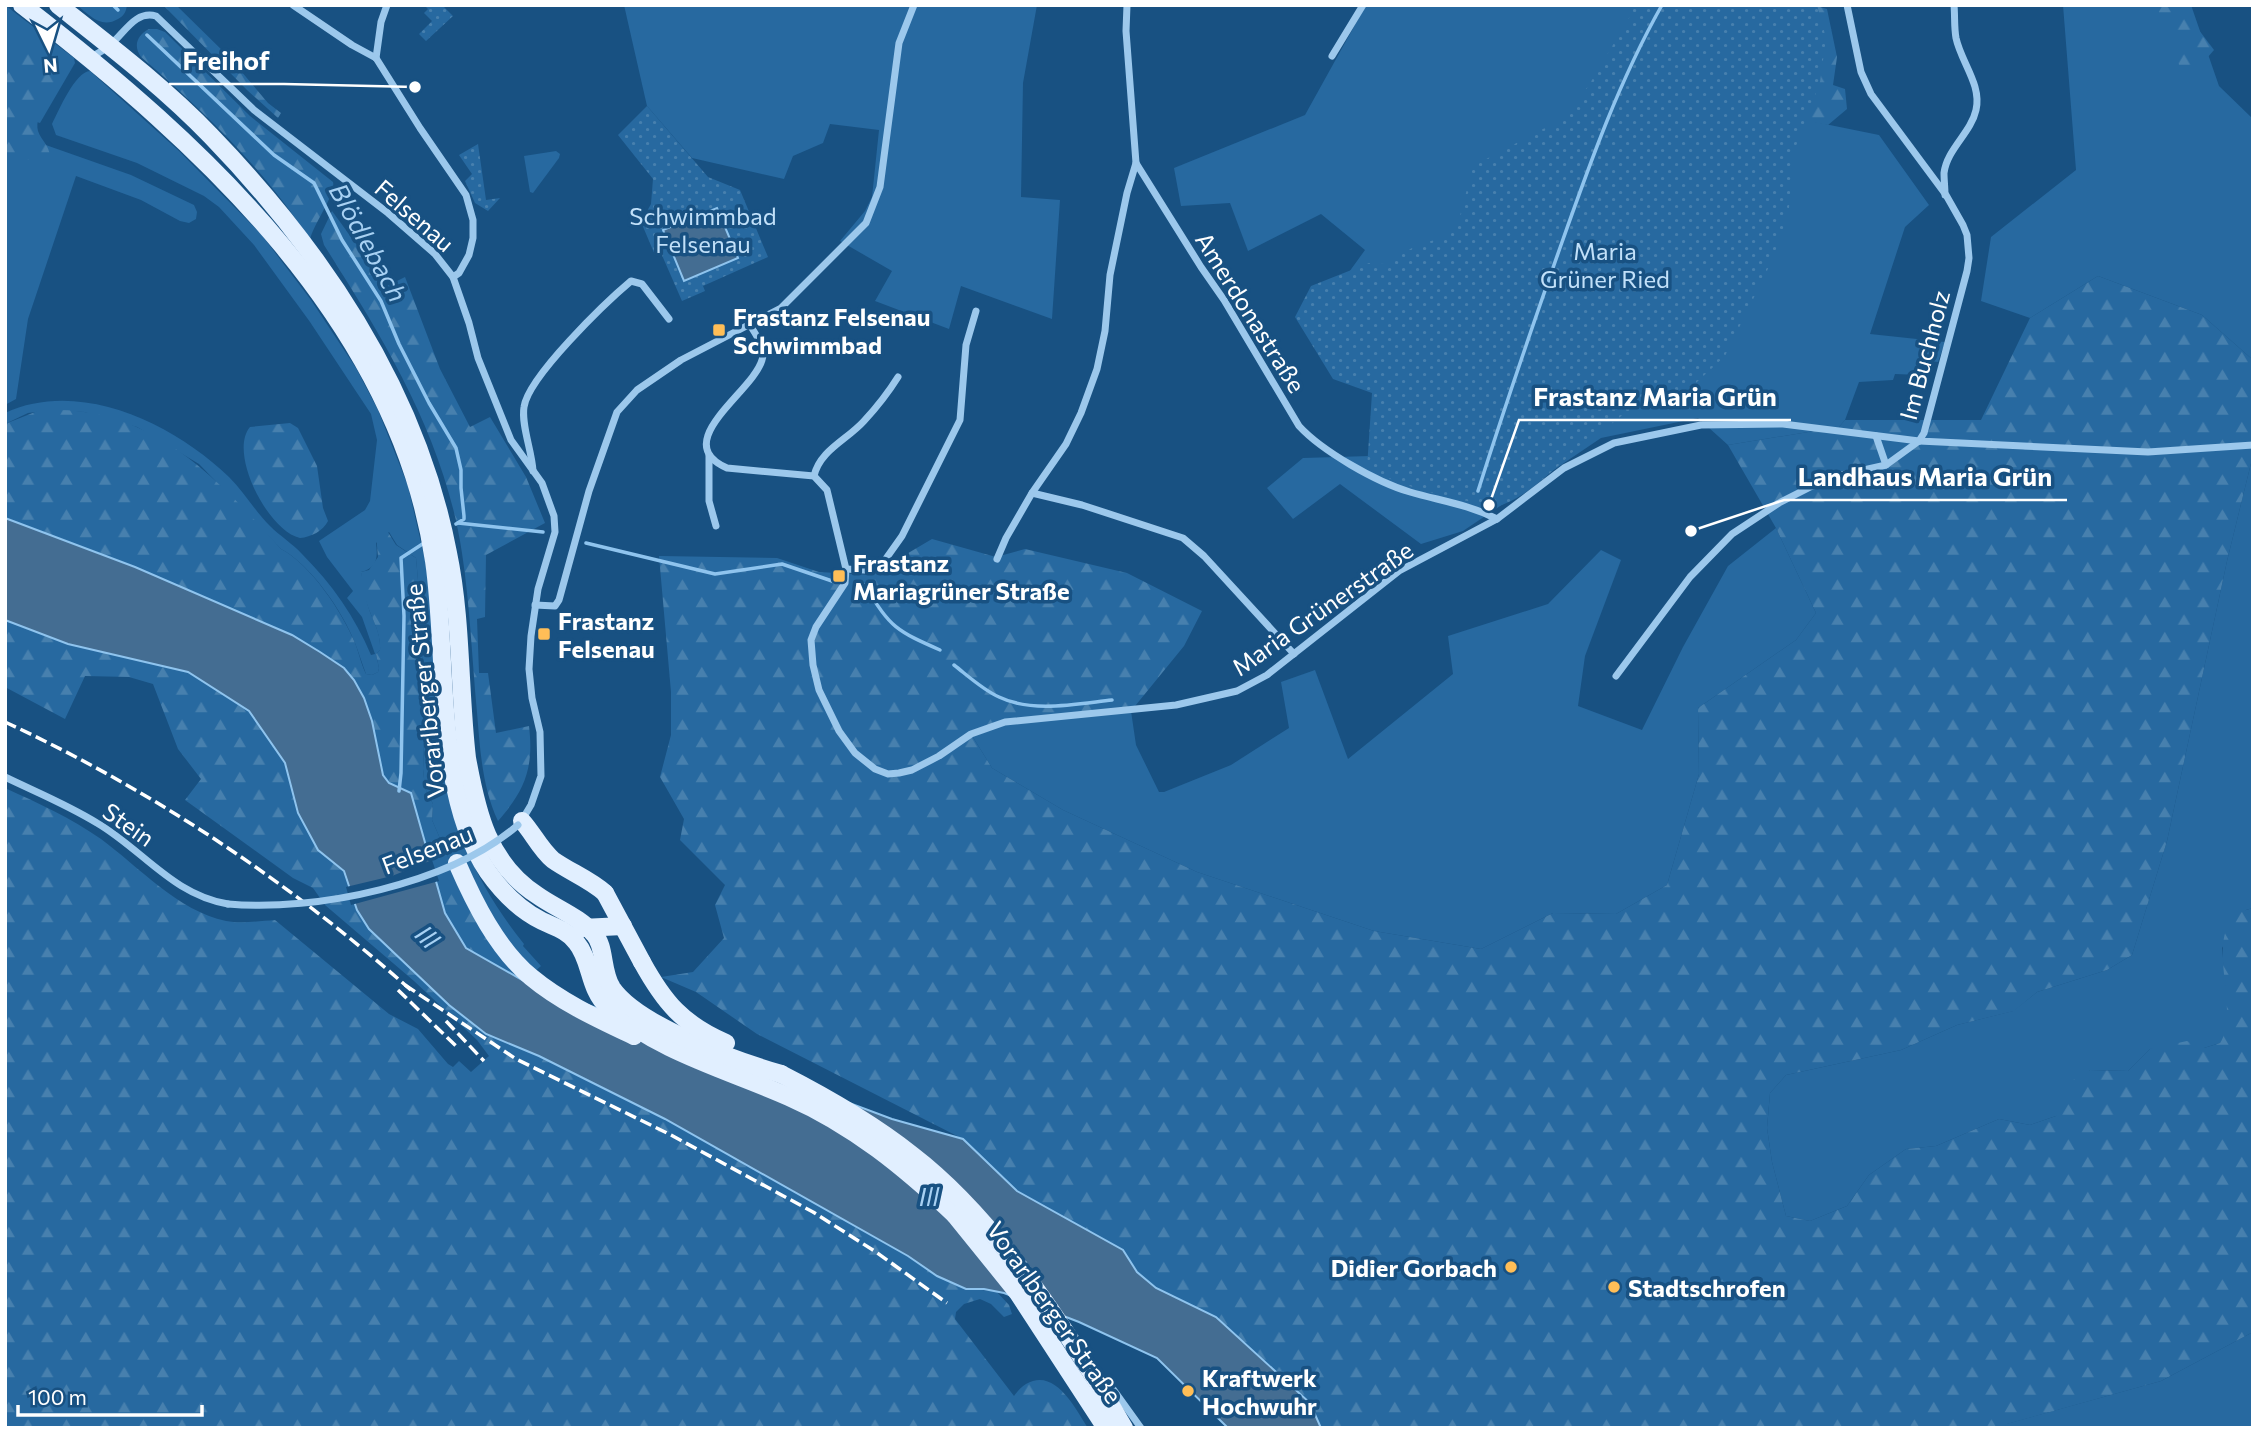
<svg xmlns="http://www.w3.org/2000/svg" width="2258" height="1433" font-family="Commissioner,sans-serif">
	<style>
		.grass { fill: #2769a0 }
		.forest { fill: url(#forest-firs) }
		.park { fill: url(#park-dots) }
		.water { fill: #446d92; stroke: #8fc4ee; stroke-width: 2 }
		.pier { fill: #185182 }
		.lines { fill: none; stroke-linecap: round; stroke-linejoin: round }
		.stream { stroke: #8fc4ee; stroke-width: 3.5 }
		.street { stroke: #9cc8ec; stroke-width: 7 }
		.primary { stroke: #e1efff; stroke-width: 18 }
		.rail { stroke: #fff; stroke-width: 3.5; stroke-dasharray: 12 5; stroke-linecap: butt }
		.street-bridge { stroke: #9cc8ec; stroke-width: 7 }
		.primary-bridge { stroke: #e1efff; stroke-width: 18 }
		.poi-dot { fill: #ffbe57; stroke: #185182; stroke-width: 2.5 }
		.labels { text-anchor: middle; dominant-baseline: central; stroke-width: 7; stroke-linejoin: round; paint-order: stroke }
		.street-label { font-size: 24px; fill: #fff; stroke: #185182 }
		.park-label { font-size: 24px; fill: #c1e0f9; stroke: #185182 }
		.poi-label { font-size: 24px; font-weight: bold; fill: #fff; stroke: #185182; text-anchor: start }
		.water-label { font-size: 26px; font-style: italic; fill: #a8d1f3; stroke: #185182 }
		.leader { fill: none; stroke: #fff; stroke-width: 2.5 }
		.callout-dot { fill: #fff; stroke: #185182; stroke-width: 2.5 }
		.callout-label { font-size: 26px; text-anchor: middle; font-weight: bold; fill: #fff; stroke: #185182; stroke-width: 7; stroke-linejoin: round; paint-order: stroke }
	</style>
	<defs>
		<pattern id="forest-firs" width="22" height="20" patternUnits="userSpaceOnUse" patternTransform="scale(1.75)"><rect width="22" height="20" fill="#2769a0"/><path d="M5 1l3.5 6h-7zM16 11l3.5 6h-7z" fill="#4780ae"/></pattern>
		<pattern id="park-dots" width="8" height="8" patternUnits="userSpaceOnUse" patternTransform="scale(1.75)"><rect width="8" height="8" fill="#2769a0"/><path d="M2 2h.1M6 6h.1" fill="none" stroke="#4780ae" stroke-width="1.8" stroke-linecap="round"/></pattern>
	</defs>
	<rect width="100%" height="100%" fill="#185182"/>
	<!-- grass -->
	<g class="grass">
		<polygon points="5,5 74,58 75,63 40,123 5,113"/>
		<path d="M77,5h50c-1,7 -3,11 -9,14 -17,10 -29,-4 -41,-14z"/>
		<polygon points="624,5 1037,5 1023,83 1021,197 1060,200 1052,319 961,286 949,329 875,301 892,271 840,241 865,211 872,197 879,130 830,124 823,143 793,156 784,179 692,158 647,106"/>
		<polygon points="1366,5 1816,5 1815,122 1879,135 1929,205 1905,227 1870,334 1945,342 1938,362 1924,360 1920,375 1895,374 1893,380 1859,382 1845,420 1839,427 1728,445 1698,418 1601,438 1463,531 1421,544 1340,484 1293,519 1267,488 1303,458 1370,456 1391,392 1315,319 1365,250 1321,214 1248,251 1230,203 1181,206 1174,168 1305,115"/>
		<polygon points="2063,5 2191,5 2219,86 2253,119 2253,360 2202,315 2098,276 2030,318 1981,301 1991,237 2076,170"/>
		<path d="M90,71l89,80 82,83 50,66 45,68 22,42 30,76 17,74 39,285c16,36 35,68 60,99l-1,2 18,20 -17,15 -63,-94 -29,-67 1,-16 -8,-16 -2,-19 2,-55 -5,-111 -4,-45 -19,-13 -8,-13 -13,11c2,15 1,25 -15,29 3,13 4,27 9,40 5,13 11,22 10,38l-4,4 3,14 -1,4 -6,3 -6,-1c-4,-10 -7,-21 -11,-31 -12,-31 -44,-78 -74,-94l-82,-85 -62,-37 -53,-15 -32,-2 -24,3 -23,11v-11c75,-35 169,11 224,64 15,15 26,34 41,49 10,10 23,18 32,28 30,30 53,63 69,101l4,-1 -13,-37 -15,-19 6,-7 -26,-34 -8,-16 46,-31 5,-9 7,-61 -6,-26 -61,-92 -56,-77 -35,-38 -15,-11 -67,-33 -81,-28 -4,-11c7,-14 23,-52 38,-53z"/>
		<polygon points="5,119 43,144 131,175 194,205 197,212 196,219 189,223 180,221 141,200 76,176 28,319 16,399 5,405"/>
		<polygon points="556,151 560,154 559,158 533,193 530,192 524,156"/>
		<polygon points="2253,455 2253,908 2246,910 2222,948 2228,1006 2227,1034 2220,1043 2204,1048 2150,1049 2128,1071 2090,1070 2056,1116 2030,1125 1999,1119 1936,1146 1906,1149 1869,1175 1847,1206 1810,1221 1786,1216 1772,1162 1767,1128 1770,1093 1786,1075 1901,1050 1957,1025 2013,1011 2037,992 2107,970 2132,955 2167,841 2227,561"/>
		<polygon points="1776,528 1816,613 1796,640 1698,708 1699,774 1667,885 1616,914 1553,913 1481,949 1374,931 1197,872 1063,810 992,768 971,734 1005,722 1131,711 1136,745 1159,792 1164,792 1231,765 1289,728 1281,682 1315,670 1348,759 1453,674 1448,636 1548,604 1601,550 1621,560 1585,656 1578,706 1642,730 1683,647 1728,566"/>
		<polygon points="2253,1332 2253,1428 2004,1428 2006,1424 2161,1381"/>
	</g>
	<!-- forest -->
	<g class="forest">
		<polygon points="166,5 176,5 229,57 268,103 281,113 278,118 247,90 165,7"/>
		<polygon points="1813,5 1827,9 1837,57 1833,85 1845,89 1847,109 1828,125 1795,119"/>
		<polygon points="2156,5 2180,5 2214,50 2200,66 2181,70"/>
		<path d="M149,29h8l8,3 85,84 83,66c3,13 -20,42 -23,58 -45,-70 -106,-129 -169,-183 -8,-11 -4,-22 8,-28z"/>
		<path d="M13,48c25,3 38,5 46,32 -7,15 -25,33 -21,51 3,9 11,14 12,25l-10,6 -35,-7 2,-55 -2,-44z"/>
		<path d="M332,211l55,75 18,-9 35,92 30,58 20,-10 36,60 19,46 -59,32 -1,62 -8,2 2,54h9l8,60 33,-7c5,42 -4,64 -31,95 -16,-34 -18,-73 -21,-109 -5,-53 -7,-107 -15,-159 -17,-114 -77,-212 -138,-308l-3,-11z"/>
		<path d="M2098,276l104,39 51,45v95l-26,106 -60,280 -35,114 -25,15 -70,22 -23,19 -57,14 -56,25 -115,25 -16,18 -3,35 5,34 14,54 24,5 37,-15 22,-31 37,-26 30,-3 63,-27 31,6 26,-9 4,-28 30,-18 38,1 22,-22 37,-8 17,7 16,-5c24,-36 -26,-122 33,-135v424l-92,49 -154,43 -3,4h-683l-11,-25 -94,-86 -60,-29 -19,-16 -15,-22 -105,-59 -54,-52 -206,-105 -61,-42 -35,-15 32,-5 31,-34 -9,-33 10,-20 -45,-45 4,-21 -24,-42 11,-42v-43l-12,-136 118,2 42,14 52,3 61,-36 64,18 29,-8 102,24 75,38 -18,35 -53,65 -126,11 -34,12 21,34 71,42 134,62 177,59 107,18 72,-36 63,1 51,-29 32,-111 -1,-66 98,-68 20,-27 -40,-85 -48,-83 111,-18 6,-7h136l49,-102z"/>
		<path d="M40,410c109,-6 174,64 241,139 30,16 61,63 74,94 4,10 6,21 11,31l6,1 6,-3 1,-4 -3,-14 4,-4c1,-19 -9,-32 -14,-49 -3,-9 -4,-19 -5,-29l8,-2 9,-13 -2,-23 10,-5 10,16 20,13 4,45 5,111 -2,55 2,19 8,16 -1,16 29,67 63,94 -58,-33 -21,-35 -34,-120 -22,-10 -6,-8 -11,-54 -28,-53 -24,-16 -28,-17 -157,-68 -130,-49v-94z"/>
		<path d="M290,423l8,5 19,38 6,42 5,13c-5,10 -17,16 -28,17 -32,-7 -72,-85 -50,-111z"/>
		<path d="M5,620l63,24 120,28 61,39 36,52 13,50 20,37 26,21 13,39 12,19 80,76 37,29 53,22 126,63 243,137 29,20 29,13 30,2 13,14 3,9 -8,3 -13,-13 -11,-5 -16,5 -8,8 -1,7 59,77c3,-4 7,-9 12,-12 29,-17 49,24 62,44h-1083v-640c33,15 66,30 96,51 38,28 77,72 125,82 15,3 34,0 49,-1l114,94 29,15 30,35 5,3 6,-6 12,11 18,-16 -12,-16 -63,-59 -89,-76 -12,-17 -20,-10 -108,-78 16,-21 -23,-30 -25,-65 -24,-7 -44,-1 -20,43 -60,-32z"/>
	</g>
	<!-- park -->
	<g class="park">
		<polygon points="424,5 442,5 453,16 426,41 419,34 432,21 424,13 428,9"/>
		<path d="M1633,5h184l9,33 -6,44 -27,72 -4,54 -8,29 -14,34 -42,85 -42,39 -58,18 -31,25 -4,-2c-26,23 -62,64 -96,71 -47,-11 -83,-16 -127,-39l5,-75 -39,-14 -38,-62 16,-31 58,-23 15,1 28,-16 30,-11 18,-21 13,-50 91,-48 25,-33 43,-72z"/>
		<polygon points="647,106 708,177 740,190 768,257 703,286 705,291 682,301 661,253 655,255 641,222 651,204 653,179 618,135"/>
		<polygon points="478,144 486,200 500,198 488,211 475,203 465,181 472,174 459,155"/>
	</g>
	<!-- water -->
	<g class="water">
		<polygon points="717,208 738,258 684,281 663,230"/>
		<polygon points="5,518 135,567 292,635 320,652 344,668 354,680 364,698 372,721 383,775 389,783 411,793 445,913 466,948 524,981 892,1119 963,1139 1017,1191 1123,1250 1137,1272 1156,1288 1216,1317 1310,1403 1321,1428 1228,1428 1157,1358 1079,1322 1004,1293 984,1289 966,1289 937,1276 908,1256 665,1119 539,1056 486,1034 449,1005 369,929 357,910 344,871 318,850 298,813 285,763 249,711 188,672 68,644 5,620"/>
	</g>
	<!-- pier -->
	<polygon class="pier" points="432,860 439,881 351,905 346,887 392,876"/>
	<g class="lines">
		<!-- stream -->
		<g class="stream">
			<polyline points="113,5 118,10"/>
			<polyline points="147,35 274,155 314,183 342,240 381,301 399,344 429,403 456,448 461,470 461,488 464,516 464,519 456,524"/>
			<path d="M1478,491c26,-82 54,-164 83,-246 29,-82 58,-164 101,-240"/>
			<polyline points="458,523 543,532"/>
			<polyline points="586,543 715,574 782,564 835,582"/>
			<path d="M857,582l9,4c22,41 33,46 74,64"/>
			<path d="M954,665c14,11 29,25 45,32 33,16 77,7 113,3"/>
			<polyline points="399,791 401,773 404,616 401,558 424,543"/>
		</g>
		<!-- street -->
		<g class="street">
			<polyline points="293,5 352,45 376,58 420,128 466,195 473,220 473,238 469,255 459,273 453,277"/>
			<path d="M1127,5l-1,26 10,132 65,104 23,33 75,126c23,25 77,56 111,66 31,9 57,12 87,27"/>
			<polyline points="1847,5 1861,72 1871,94 1946,195 1963,225 1967,235 1969,258 1967,271 1924,433 1919,441 2148,452 2253,445"/>
			<polyline points="1332,56 1363,5"/>
			<path d="M91,57c6,-3 13,-7 19,-12 14,-11 25,-35 46,-29l98,94 134,103 47,41 18,23 16,46 9,35 33,82 31,43 12,33 1,16 -17,57 -7,47 -2,33 3,29 8,34 1,44 -10,29 -9,15"/>
			<polyline points="376,58 381,22 387,5"/>
			<path d="M1945,195c0,-7 -1,-15 -1,-22 3,-24 27,-40 32,-63 6,-25 -15,-48 -20,-72 -2,-11 -1,-22 -2,-33"/>
			<path d="M750,325c6,10 16,23 12,35 -9,32 -94,82 -35,108l87,8 13,14 19,79 -1,14 -29,44 -5,13 2,25 6,25 20,41 16,22 20,16 13,5 11,-1 13,-3 27,-14 32,-22 34,-12 171,-17 61,-14 30,-16 132,-104 98,-52 67,-51 50,-25 87,-18 82,-1 136,17"/>
			<polyline points="1876,436 1886,465"/>
			<polyline points="709,455 709,501 716,526"/>
			<path d="M533,471c-1,-20 -12,-46 -9,-64 4,-30 82,-105 107,-126l11,3 27,35"/>
			<path d="M814,476c6,-26 33,-36 50,-55 13,-14 24,-28 34,-44"/>
			<polyline points="1032,493 1082,505 1183,538 1204,556 1294,654"/>
			<polyline points="997,559 1006,538 1032,493 1066,444 1081,413 1097,369 1105,331 1110,275 1127,193 1136,163"/>
			<polyline points="846,569 864,570 885,560 902,536 960,420 966,345 976,311"/>
			<polyline points="535,605 555,606 559,600 589,491 617,412 637,390 681,360 781,308 866,223 880,187 899,43 914,5"/>
			<polyline points="1616,676 1690,577 1732,534 1779,503 1828,478 1886,465 1919,441"/>
			<path d="M5,777c31,15 63,28 92,46 46,27 76,72 131,81"/>
			<polyline points="1104,1383 1113,1389 1141,1428"/>
		</g>
		<!-- primary -->
		<g class="primary">
			<path d="M22,5c180,139 377,318 412,556 14,94 0,231 54,311 14,20 32,38 54,49 12,6 25,9 34,21 16,19 12,47 32,65 48,44 123,64 181,90 64,28 116,71 166,118"/>
			<path d="M58,5c52,41 107,83 153,131 113,117 206,255 237,417 14,67 11,137 19,205 10,55 21,105 70,137 18,13 43,22 57,39 12,13 7,37 18,54 26,38 125,73 169,86"/>
			<path d="M522,821c11,12 18,28 31,39 17,12 36,19 52,33"/>
			<path d="M457,863c17,39 40,86 74,114 30,25 67,42 103,59"/>
			<polyline points="582,928 623,926"/>
			<path d="M642,962c22,40 40,62 84,81"/>
		</g>
		<!-- rail -->
		<g class="rail">
			<path d="M5,722c149,69 284,160 407,269"/>
			<polyline points="405,985 516,1059 671,1135 813,1212 876,1252 947,1303"/>
			<polyline points="398,990 456,1046"/>
			<polyline points="446,1021 484,1061"/>
		</g>
		<!-- street-bridge -->
		<path class="street-bridge" d="M228,904c88,8 222,-20 290,-79"/>
		<!-- primary-bridge -->
		<g class="primary-bridge">
			<polyline points="605,893 642,962"/>
			<path d="M781,1074c45,23 91,49 131,81 85,65 159,180 212,273"/>
			<polyline points="955,1215 1018,1293 1106,1428"/>
		</g>
	</g>
	<!-- markers -->
	<g class="poi-dot">
		<rect x="712" y="323" width="14" height="14" rx="3.5"/>
		<rect x="832" y="569" width="14" height="14" rx="3.5"/>
		<rect x="537" y="627" width="14" height="14" rx="3.5"/>
		<circle cx="1511" cy="1267" r="7"/>
		<circle cx="1614" cy="1287" r="7"/>
		<circle cx="1188" cy="1391" r="7"/>
	</g>
	<g class="labels">
		<!-- street labels -->
		<g class="street-label">
			<text transform="translate(415 215) rotate(41)">Felsenau</text>
			<text transform="translate(1251 312) rotate(58)">Amerdonastraße</text>
			<text transform="translate(1924 355) rotate(-75)">Im Buchholz</text>
			<text transform="translate(1322 608) rotate(-35)">Maria Grünerstraße</text>
			<text transform="translate(424 691) rotate(-96)">Vorarlberger Straße</text>
			<text transform="translate(129 824) rotate(35)">Stein</text>
			<text transform="translate(427 849) rotate(-21)">Felsenau</text>
			<text transform="translate(1055 1312) rotate(55)">Vorarlberger Straße</text>
		</g>
		<!-- park labels -->
		<g class="park-label">
			<text x="703" y="215">Schwimmbad<tspan x="703" dy="28">Felsenau</tspan></text>
			<text x="1605" y="250">Maria<tspan x="1605" dy="28">Grüner Ried</tspan></text>
		</g>
		<!-- poi labels -->
		<g class="poi-label">
			<text x="733" y="316">Frastanz Felsenau<tspan x="733" dy="28">Schwimmbad</tspan></text>
			<text x="853" y="562">Frastanz<tspan x="853" dy="28">Mariagrüner Straße</tspan></text>
			<text x="558" y="620">Frastanz<tspan x="558" dy="28">Felsenau</tspan></text>
			<text x="1497" y="1267" text-anchor="end">Didier Gorbach</text>
			<text x="1628" y="1287">Stadtschrofen</text>
			<text x="1202" y="1377">Kraftwerk<tspan x="1202" dy="28">Hochwuhr</tspan></text>
		</g>
		<!-- water labels -->
		<g class="water-label">
			<text transform="translate(369 242) rotate(61)">Blödlebach</text>
			<text transform="translate(428 936) rotate(46)">Ill</text>
			<text x="929" y="1195">Ill</text>
		</g>
	</g>
	<!-- callouts -->
	<path class="leader" d="M415 87L284 84H169M1489 505L1519 420H1791M1691 531L1784 500H2067"/>
	<g class="callout-dot">
		<circle cx="415" cy="87" r="7"/>
		<circle cx="1489" cy="505" r="7"/>
		<circle cx="1691" cy="531" r="7"/>
	</g>
	<g class="callout-label">
		<text x="226" y="70">Freihof</text>
		<text x="1655" y="406">Frastanz Maria Grün</text>
		<text x="1925" y="486">Landhaus Maria Grün</text>
	</g>
	<!-- border -->
	<rect width="2258" height="1433" fill="none" stroke="#ffffff" stroke-width="14"/>
	<!-- north arrow -->
	<g transform="translate(49 49) rotate(175)" stroke="#185182" stroke-width="5" paint-order="stroke">
	<path d="M0-5L12 26L0 18L-12 26Z" fill="#ffffff"/>
	<text y="-10" font-size="19" font-weight="bold" text-anchor="middle" fill="#ffffff">N</text>
	</g>
	<!-- scale -->
	<path d="M18 1405v10h184v-10" fill="none" stroke="#ffffff" stroke-width="3.5"/>
	<text x="28" y="1405" font-size="21" fill="#ffffff" stroke="#185182" stroke-width="5" paint-order="stroke">100 m</text>
</svg>
